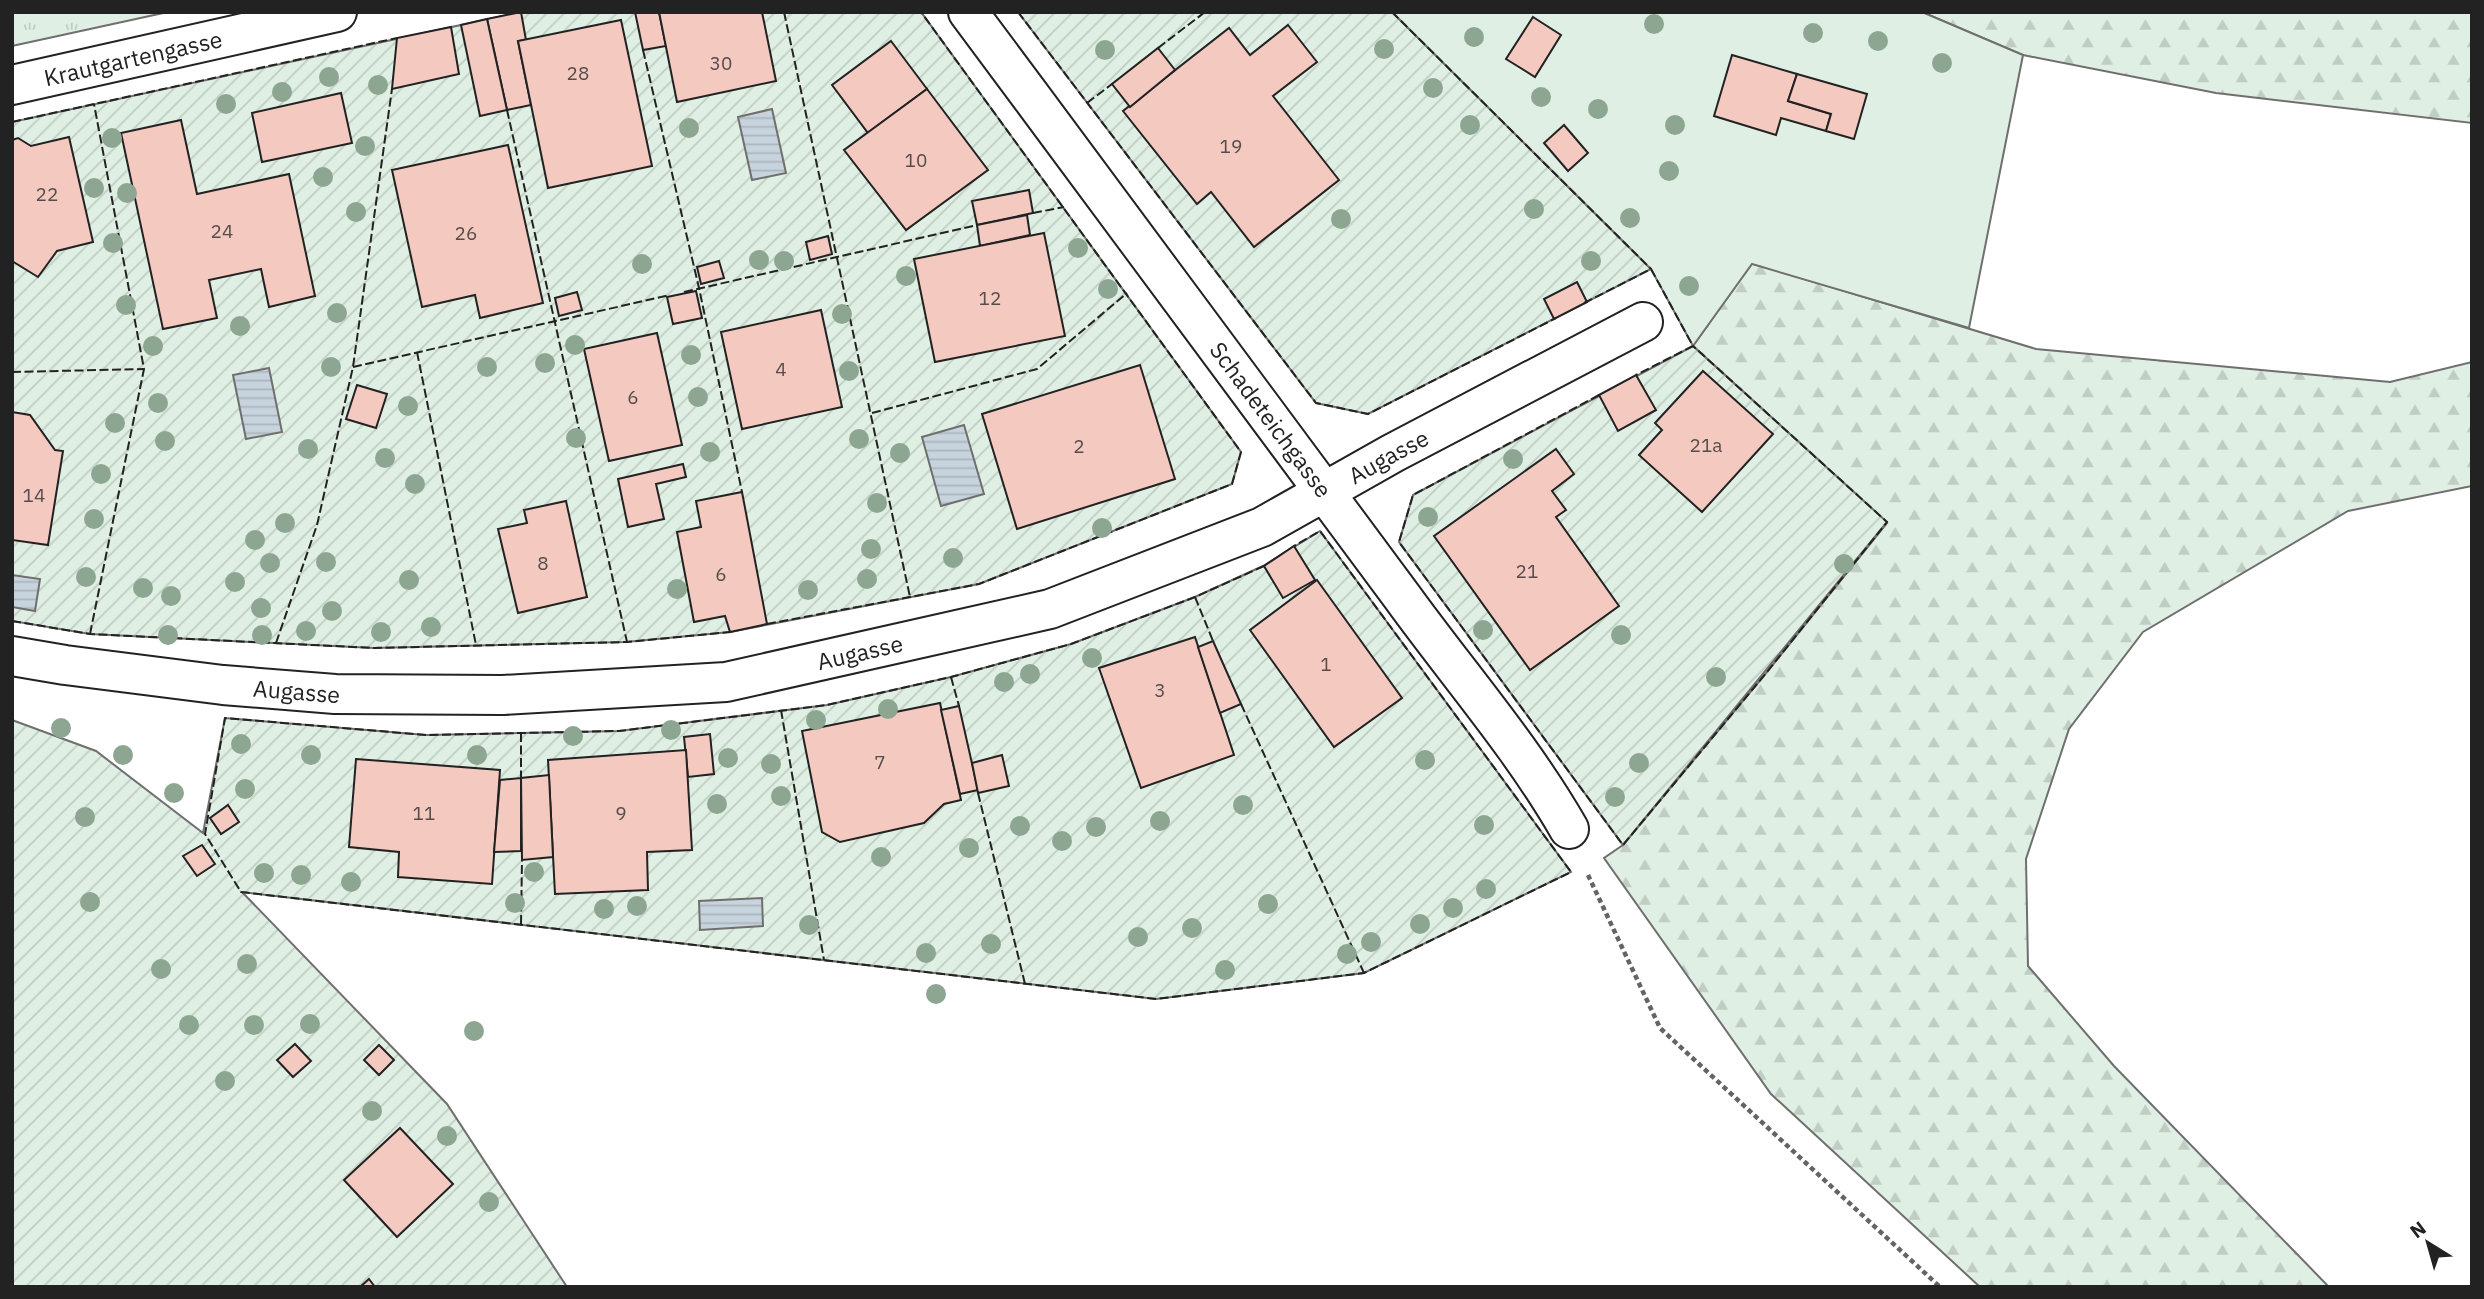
<svg xmlns="http://www.w3.org/2000/svg" width="2484" height="1299" font-family="'IBM Plex Sans',sans-serif">
	<style>
		.grass { fill: url(#grass-tufts); stroke: #6f6f6f; stroke-width: 2 }
		.forest { fill: url(#forest-firs); stroke: #6f6f6f; stroke-width: 2 }
		.garden { fill: url(#garden-furrows); stroke: #6f6f6f; stroke-width: 2 }
		.pitch { fill: #e0efe3; stroke: #6f6f6f; stroke-width: 2 }
		.water { fill: url(#water-rules); stroke: #6f6f6f; stroke-width: 2 }
		.building { fill: #f3c9c0; stroke: #222; stroke-width: 2 }
		.lines { fill: none; stroke-linecap: round; stroke-linejoin: round }
		.minor-casing { stroke: #222; stroke-width: 42 }
		.path { stroke: #646464; stroke-width: 4.5; stroke-dasharray: 5 3.5; stroke-linecap: butt }
		.minor { stroke: #fff; stroke-width: 38 }
		.fence { stroke: #222; stroke-width: 2; stroke-dasharray: 9 3.5; stroke-linecap: butt }
		.tree { fill: #8da692 }
		.labels { text-anchor: middle; dominant-baseline: central; stroke-width: 5; stroke-linejoin: round; paint-order: stroke }
		.number-label { font-size: 19px; fill: #564c4a }
		.street-label { font-size: 23px; fill: #222; stroke: #fff }
	</style>
	<defs>
		<pattern id="grass-tufts" width="24" height="20" patternUnits="userSpaceOnUse" patternTransform="scale(1.75)"><rect width="24" height="20" fill="#e0efe3"/><path d="M3 7l-1-3M5 7V3M7 7l1-3M15 17l-1-3M17 17v-4M19 17l1-3" fill="none" stroke="#c0cdc2"/></pattern>
		<pattern id="forest-firs" width="22" height="20" patternUnits="userSpaceOnUse" patternTransform="scale(1.75)"><rect width="22" height="20" fill="#e0efe3"/><path d="M5 1l3.5 6h-7zM16 11l3.5 6h-7z" fill="#c0cdc2"/></pattern>
		<pattern id="garden-furrows" width="10" height="10" patternUnits="userSpaceOnUse" patternTransform="scale(1.75)"><rect width="10" height="10" fill="#e0efe3"/><path d="M-1 1l2-2M0 10L10 0M9 11l2-2" fill="none" stroke="#c0cdc2"/></pattern>
		<pattern id="water-rules" width="6" height="5" patternUnits="userSpaceOnUse" patternTransform="scale(1.75)"><rect width="6" height="5" fill="#c7d3dd"/><path d="M0 2.5h6" fill="none" stroke="#abb5bd"/></pattern>
	</defs>
	<rect width="100%" height="100%" fill="#fff"/>
	<!-- grass -->
	<polygon class="grass" points="12,12 168,12 12,46"/>
	<!-- forest -->
	<g class="forest">
		<polygon points="1922,12 2472,12 2472,123 2216,93 2023,55"/>
		<polygon points="1752,263 2036,349 2390,382 2472,362 2472,486 2348,511 2143,632 2069,729 2026,859 2028,966 2114,1066 2329,1287 1980,1287 1771,1094 1604,858 1623,845 1767,672 1887,523 1693,346"/>
	</g>
	<!-- garden -->
	<g class="garden">
		<polygon points="521,12 921,12 1241,452 1232,484 979,584 730,632 626,642 374,648 90,634 12,621 12,122"/>
		<polygon points="1018,12 1392,12 1651,269 1368,414 1316,403"/>
		<polygon points="1693,346 1887,522 1623,845 1399,542 1413,495"/>
		<polygon points="1320,531 1571,872 1364,973 1156,999 242,892 447,1104 567,1287 12,1287 12,720 96,751 203,833 225,718 426,735 619,731 827,705 951,677 1071,644 1195,597 1263,566"/>
	</g>
	<!-- pitch -->
	<polygon class="pitch" points="1392,12 1922,12 2023,55 1969,328 1752,264 1693,346 1651,269"/>
	<!-- water -->
	<g class="water">
		<polygon points="772,109 786,173 752,180 738,117"/>
		<polygon points="269,368 282,432 246,439 233,375"/>
		<polygon points="964,425 984,494 941,506 922,437"/>
		<polygon points="12,575 40,579 35,611 12,607"/>
		<polygon points="762,898 763,926 700,930 699,901"/>
	</g>
	<!-- building -->
	<g class="building">
		<polygon points="521,12 526,40 518,41 531,105 507,110 487,19"/>
		<polygon points="635,12 659,12 666,46 643,50"/>
		<polygon points="659,12 762,12 776,81 677,102"/>
		<polygon points="1533,17 1561,35 1535,77 1506,59"/>
		<polygon points="487,19 507,110 480,116 461,25"/>
		<polygon points="621,20 652,166 548,188 518,41"/>
		<polygon points="1288,25 1317,62 1273,96 1339,180 1254,247 1211,192 1197,204 1123,111 1229,28 1250,55"/>
		<polygon points="451,27 459,74 392,89 397,38"/>
		<polygon points="891,41 927,89 868,133 832,85"/>
		<polygon points="1158,48 1175,70 1130,107 1112,84"/>
		<polygon points="1732,55 1797,74 1788,101 1831,114 1826,131 1781,118 1776,135 1714,116"/>
		<polygon points="1797,74 1867,94 1854,139 1826,131 1831,114 1788,101"/>
		<polygon points="927,89 988,170 906,230 844,150"/>
		<polygon points="341,93 352,143 262,162 252,113"/>
		<polygon points="181,120 197,194 289,174 315,296 269,307 261,269 209,280 217,318 163,329 121,133"/>
		<polygon points="1564,125 1588,153 1568,171 1544,143"/>
		<polygon points="69,137 93,242 57,251 38,277 12,261 12,140 18,138 31,146"/>
		<polygon points="508,145 543,303 480,318 475,295 422,307 392,170"/>
		<polygon points="1029,190 1033,213 977,225 972,201"/>
		<polygon points="1027,215 1030,235 980,246 977,225"/>
		<polygon points="1044,233 1065,336 935,362 914,259"/>
		<polygon points="828,236 832,254 810,260 806,242"/>
		<polygon points="719,261 724,278 701,284 697,267"/>
		<polygon points="1577,282 1587,302 1554,319 1544,299"/>
		<polygon points="696,291 702,318 673,324 667,297"/>
		<polygon points="577,292 582,310 559,316 555,298"/>
		<polygon points="821,310 842,407 742,429 721,332"/>
		<polygon points="657,333 682,445 609,461 584,349"/>
		<polygon points="1140,365 1175,479 1017,529 982,414"/>
		<polygon points="1703,371 1773,434 1702,512 1639,455 1662,430 1655,423"/>
		<polygon points="1636,375 1656,410 1618,431 1599,395"/>
		<polygon points="357,385 387,394 376,428 346,419"/>
		<polygon points="12,412 30,415 55,450 63,451 48,545 12,540"/>
		<polygon points="1556,449 1574,474 1552,491 1566,510 1556,517 1619,606 1530,670 1434,536"/>
		<polygon points="683,464 686,477 656,484 664,519 628,527 618,479"/>
		<polygon points="742,492 767,624 730,632 725,616 694,622 677,532 701,527 696,501"/>
		<polygon points="566,501 587,597 518,613 498,529 527,523 524,510"/>
		<polygon points="1294,546 1315,580 1283,598 1264,566"/>
		<polygon points="1317,580 1402,698 1334,747 1250,630"/>
		<polygon points="1195,637 1234,755 1141,788 1099,668"/>
		<polygon points="1213,641 1241,704 1220,713 1198,647"/>
		<polygon points="940,703 961,800 944,804 924,823 840,842 822,832 802,731"/>
		<polygon points="959,706 978,790 960,794 941,710"/>
		<polygon points="710,734 714,774 688,777 684,737"/>
		<polygon points="686,750 692,850 647,852 648,890 555,894 548,760"/>
		<polygon points="1002,755 1009,786 978,793 972,763"/>
		<polygon points="356,759 500,770 492,884 398,877 399,852 349,847"/>
		<polygon points="549,775 553,857 522,860 521,778"/>
		<polygon points="521,778 521,851 494,852 500,780"/>
		<polygon points="228,805 239,822 221,834 210,818"/>
		<polygon points="202,845 215,864 197,876 183,856"/>
		<polygon points="295,1044 311,1061 293,1077 277,1060"/>
		<polygon points="379,1045 394,1060 379,1075 364,1060"/>
		<polygon points="400,1128 453,1184 397,1237 344,1180"/>
		<polygon points="369,1279 375,1287 360,1287"/>
	</g>
	<g class="lines">
		<!-- minor casing -->
		<g class="minor-casing">
			<g id="minor">
				<path id="s1" d="M968,12c145,195 291,389 435,586 55,76 119,149 166,231"/>
				<path id="s2" d="M12,85l325,-73"/>
				<path id="s3" d="M12,656l53,9 158,20 112,9 168,1 223,-13 324,-73 212,-82 131,-74 250,-131"/>
			</g>
		</g>
		<!-- path -->
		<polyline class="path" points="1588,875 1660,1028 1940,1287"/>
		<!-- minor -->
		<use href="#minor" class="minor"/>
		<!-- fence -->
		<g class="fence">
			<polyline points="784,12 910,597"/>
			<polyline points="1018,12 1316,403 1368,414 1556,318"/>
			<polyline points="1392,12 1651,269"/>
			<polyline points="1158,48 1205,12"/>
			<polyline points="643,50 699,288 742,492"/>
			<polyline points="1087,103 1112,84"/>
			<polyline points="507,110 627,642"/>
			<polyline points="12,122 397,38"/>
			<polyline points="1033,213 1064,207"/>
			<polyline points="684,292 977,225"/>
			<polyline points="1584,303 1651,269 1693,346 1636,375"/>
			<polyline points="417,352 476,645"/>
			<polyline points="353,367 670,295"/>
			<polyline points="12,372 144,369"/>
			<polyline points="1599,395 1413,495 1399,542 1623,845 1767,672 1887,522 1693,346"/>
			<polyline points="872,413 1037,369 1127,293"/>
			<polyline points="1264,566 1195,597 1071,644 951,677 827,705 619,731 426,735 225,718 205,834 241,892 1156,999 1364,973 1571,872 1320,531 1294,546"/>
			<polyline points="1195,597 1213,641"/>
			<polyline points="12,621 90,634 374,648 627,642 730,632"/>
			<polyline points="767,624 979,584 1232,484 1241,452 921,12"/>
			<polyline points="90,634 144,369 94,104"/>
			<polyline points="276,643 317,525 353,367 392,89"/>
			<polyline points="951,677 959,706"/>
			<polyline points="1241,704 1364,973"/>
			<polyline points="781,710 824,960"/>
			<polyline points="521,733 521,778"/>
			<polyline points="978,793 1025,984"/>
			<polyline points="521,924 522,860"/>
		</g>
	</g>
	<!-- trees -->
	<g class="tree">
		<circle cx="1654" cy="24" r="10"/>
		<circle cx="1813" cy="33" r="10"/>
		<circle cx="1474" cy="37" r="10"/>
		<circle cx="1878" cy="41" r="10"/>
		<circle cx="1384" cy="49" r="10"/>
		<circle cx="1105" cy="50" r="10"/>
		<circle cx="1942" cy="63" r="10"/>
		<circle cx="329" cy="77" r="10"/>
		<circle cx="378" cy="85" r="10"/>
		<circle cx="1433" cy="88" r="10"/>
		<circle cx="282" cy="92" r="10"/>
		<circle cx="1541" cy="97" r="10"/>
		<circle cx="226" cy="104" r="10"/>
		<circle cx="1598" cy="109" r="10"/>
		<circle cx="1470" cy="125" r="10"/>
		<circle cx="1675" cy="125" r="10"/>
		<circle cx="689" cy="128" r="10"/>
		<circle cx="112" cy="138" r="10"/>
		<circle cx="365" cy="146" r="10"/>
		<circle cx="1669" cy="171" r="10"/>
		<circle cx="323" cy="177" r="10"/>
		<circle cx="94" cy="188" r="10"/>
		<circle cx="127" cy="193" r="10"/>
		<circle cx="1534" cy="209" r="10"/>
		<circle cx="356" cy="212" r="10"/>
		<circle cx="1630" cy="218" r="10"/>
		<circle cx="1341" cy="219" r="10"/>
		<circle cx="113" cy="243" r="10"/>
		<circle cx="1078" cy="248" r="10"/>
		<circle cx="759" cy="260" r="10"/>
		<circle cx="784" cy="261" r="10"/>
		<circle cx="1591" cy="261" r="10"/>
		<circle cx="642" cy="264" r="10"/>
		<circle cx="906" cy="276" r="10"/>
		<circle cx="1689" cy="286" r="10"/>
		<circle cx="1108" cy="289" r="10"/>
		<circle cx="126" cy="305" r="10"/>
		<circle cx="337" cy="313" r="10"/>
		<circle cx="842" cy="314" r="10"/>
		<circle cx="240" cy="326" r="10"/>
		<circle cx="575" cy="345" r="10"/>
		<circle cx="153" cy="346" r="10"/>
		<circle cx="691" cy="355" r="10"/>
		<circle cx="545" cy="363" r="10"/>
		<circle cx="331" cy="367" r="10"/>
		<circle cx="487" cy="367" r="10"/>
		<circle cx="849" cy="371" r="10"/>
		<circle cx="698" cy="397" r="10"/>
		<circle cx="158" cy="403" r="10"/>
		<circle cx="408" cy="406" r="10"/>
		<circle cx="115" cy="423" r="10"/>
		<circle cx="576" cy="438" r="10"/>
		<circle cx="859" cy="439" r="10"/>
		<circle cx="165" cy="441" r="10"/>
		<circle cx="308" cy="449" r="10"/>
		<circle cx="710" cy="452" r="10"/>
		<circle cx="900" cy="453" r="10"/>
		<circle cx="385" cy="458" r="10"/>
		<circle cx="1513" cy="459" r="10"/>
		<circle cx="101" cy="474" r="10"/>
		<circle cx="415" cy="484" r="10"/>
		<circle cx="877" cy="503" r="10"/>
		<circle cx="1428" cy="517" r="10"/>
		<circle cx="94" cy="519" r="10"/>
		<circle cx="285" cy="523" r="10"/>
		<circle cx="1102" cy="528" r="10"/>
		<circle cx="255" cy="540" r="10"/>
		<circle cx="871" cy="549" r="10"/>
		<circle cx="953" cy="558" r="10"/>
		<circle cx="326" cy="562" r="10"/>
		<circle cx="270" cy="563" r="10"/>
		<circle cx="1844" cy="564" r="10"/>
		<circle cx="86" cy="577" r="10"/>
		<circle cx="867" cy="579" r="10"/>
		<circle cx="409" cy="580" r="10"/>
		<circle cx="235" cy="582" r="10"/>
		<circle cx="143" cy="588" r="10"/>
		<circle cx="677" cy="589" r="10"/>
		<circle cx="808" cy="590" r="10"/>
		<circle cx="171" cy="596" r="10"/>
		<circle cx="261" cy="608" r="10"/>
		<circle cx="332" cy="611" r="10"/>
		<circle cx="431" cy="627" r="10"/>
		<circle cx="1483" cy="630" r="10"/>
		<circle cx="306" cy="631" r="10"/>
		<circle cx="381" cy="632" r="10"/>
		<circle cx="168" cy="635" r="10"/>
		<circle cx="262" cy="635" r="10"/>
		<circle cx="1621" cy="635" r="10"/>
		<circle cx="1092" cy="658" r="10"/>
		<circle cx="1030" cy="674" r="10"/>
		<circle cx="1716" cy="677" r="10"/>
		<circle cx="1004" cy="682" r="10"/>
		<circle cx="888" cy="709" r="10"/>
		<circle cx="816" cy="720" r="10"/>
		<circle cx="61" cy="728" r="10"/>
		<circle cx="671" cy="730" r="10"/>
		<circle cx="573" cy="736" r="10"/>
		<circle cx="241" cy="744" r="10"/>
		<circle cx="123" cy="755" r="10"/>
		<circle cx="311" cy="755" r="10"/>
		<circle cx="477" cy="755" r="10"/>
		<circle cx="728" cy="758" r="10"/>
		<circle cx="1425" cy="760" r="10"/>
		<circle cx="1639" cy="763" r="10"/>
		<circle cx="771" cy="764" r="10"/>
		<circle cx="245" cy="789" r="10"/>
		<circle cx="174" cy="793" r="10"/>
		<circle cx="781" cy="796" r="10"/>
		<circle cx="1615" cy="797" r="10"/>
		<circle cx="717" cy="804" r="10"/>
		<circle cx="1243" cy="805" r="10"/>
		<circle cx="85" cy="817" r="10"/>
		<circle cx="1160" cy="821" r="10"/>
		<circle cx="1484" cy="825" r="10"/>
		<circle cx="1020" cy="826" r="10"/>
		<circle cx="1096" cy="827" r="10"/>
		<circle cx="1062" cy="841" r="10"/>
		<circle cx="969" cy="848" r="10"/>
		<circle cx="881" cy="857" r="10"/>
		<circle cx="534" cy="872" r="10"/>
		<circle cx="264" cy="873" r="10"/>
		<circle cx="301" cy="875" r="10"/>
		<circle cx="351" cy="882" r="10"/>
		<circle cx="1486" cy="889" r="10"/>
		<circle cx="90" cy="902" r="10"/>
		<circle cx="515" cy="903" r="10"/>
		<circle cx="1268" cy="904" r="10"/>
		<circle cx="637" cy="906" r="10"/>
		<circle cx="1453" cy="908" r="10"/>
		<circle cx="604" cy="909" r="10"/>
		<circle cx="1420" cy="924" r="10"/>
		<circle cx="809" cy="925" r="10"/>
		<circle cx="1192" cy="928" r="10"/>
		<circle cx="1138" cy="937" r="10"/>
		<circle cx="1371" cy="942" r="10"/>
		<circle cx="991" cy="944" r="10"/>
		<circle cx="926" cy="953" r="10"/>
		<circle cx="1347" cy="954" r="10"/>
		<circle cx="247" cy="964" r="10"/>
		<circle cx="161" cy="969" r="10"/>
		<circle cx="1225" cy="970" r="10"/>
		<circle cx="936" cy="994" r="10"/>
		<circle cx="310" cy="1024" r="10"/>
		<circle cx="189" cy="1025" r="10"/>
		<circle cx="254" cy="1025" r="10"/>
		<circle cx="474" cy="1031" r="10"/>
		<circle cx="225" cy="1081" r="10"/>
		<circle cx="372" cy="1111" r="10"/>
		<circle cx="447" cy="1136" r="10"/>
		<circle cx="489" cy="1202" r="10"/>
	</g>
	<g class="labels">
		<!-- number labels -->
		<g class="number-label">
			<text x="721" y="63">30</text>
			<text x="578" y="73">28</text>
			<text x="1231" y="146">19</text>
			<text x="916" y="160">10</text>
			<text x="47" y="194">22</text>
			<text x="222" y="231">24</text>
			<text x="466" y="233">26</text>
			<text x="990" y="298">12</text>
			<text x="781" y="369">4</text>
			<text x="633" y="397">6</text>
			<text x="1706" y="445">21a</text>
			<text x="1079" y="446">2</text>
			<text x="34" y="495">14</text>
			<text x="543" y="563">8</text>
			<text x="1527" y="571">21</text>
			<text x="721" y="574">6</text>
			<text x="1326" y="664">1</text>
			<text x="1160" y="690">3</text>
			<text x="880" y="762">7</text>
			<text x="424" y="813">11</text>
			<text x="621" y="813">9</text>
		</g>
		<!-- street labels -->
		<g class="street-label">
			<text stroke="none"><textPath href="#s2" startOffset="124">Krautgartengasse</textPath></text>
			<text stroke="none"><textPath href="#s1" startOffset="508">Schadeteichgasse</textPath></text>
			<text stroke="none"><textPath href="#s3" startOffset="1421">Augasse</textPath></text>
			<text stroke="none"><textPath href="#s3" startOffset="854">Augasse</textPath></text>
			<text stroke="none"><textPath href="#s3" startOffset="287">Augasse</textPath></text>
		</g>
	</g>
	<!-- border -->
	<rect width="2484" height="1299" fill="none" stroke="#222222" stroke-width="28"/>
	<!-- north arrow -->
	<g transform="translate(2428 1243) rotate(323)" stroke="#ffffff" stroke-width="5" paint-order="stroke">
	<path d="M0-5L12 26L0 18L-12 26Z" fill="#222222"/>
	<text y="-10" font-size="19" font-weight="bold" text-anchor="middle" fill="#222222">N</text>
	</g>
</svg>
